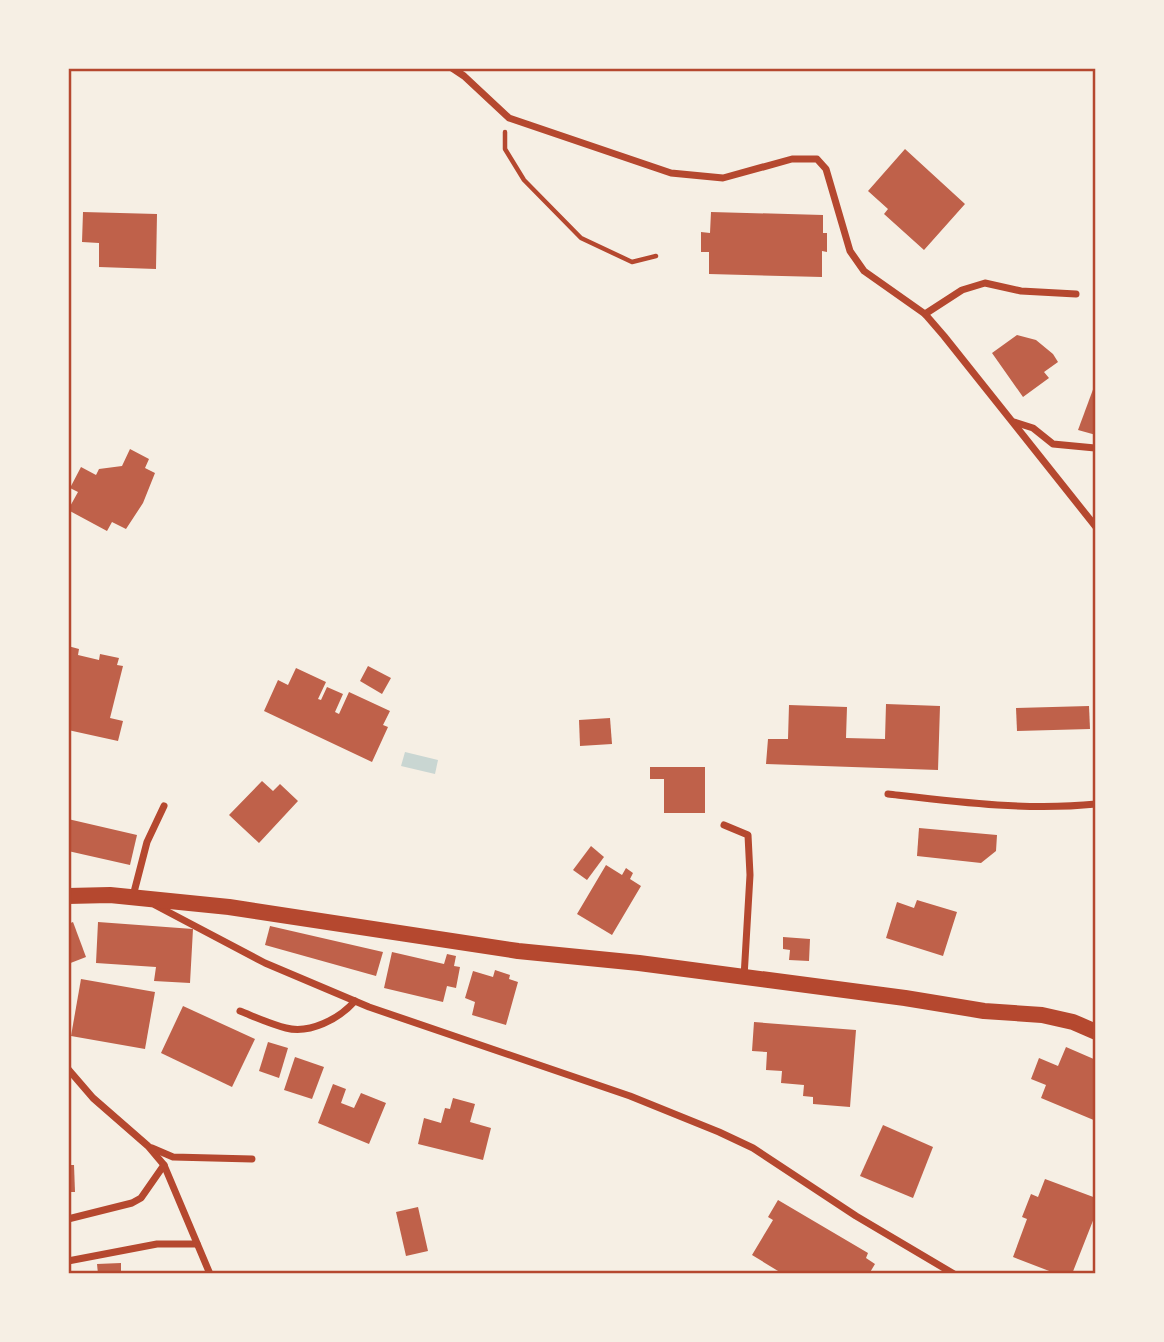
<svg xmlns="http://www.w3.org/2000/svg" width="1164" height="1342" font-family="'Noto Sans',sans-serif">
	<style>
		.water { fill: #c9d6d2 }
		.building { fill: #bf614a }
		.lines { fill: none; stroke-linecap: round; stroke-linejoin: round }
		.path { stroke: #b5482f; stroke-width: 4.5 }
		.minor { stroke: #b5482f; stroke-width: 7 }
		.primary { stroke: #b5482f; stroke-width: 16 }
		.neatline { fill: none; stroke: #b5482f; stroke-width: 2.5 }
	</style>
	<rect width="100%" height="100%" fill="#f6efe4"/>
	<!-- water -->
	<polygon class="water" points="405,752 438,760 435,774 401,766"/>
	<!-- building -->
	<g class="building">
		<polygon points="905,149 965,204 924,250 884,214 888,209 868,191"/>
		<polygon points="83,212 157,214 156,269 99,267 99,243 82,242"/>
		<polygon points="711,212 823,215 823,233 827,233 827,252 822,251 822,277 709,274 709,252 701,252 701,232 710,233"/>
		<polygon points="1017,335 1036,340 1053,354 1058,362 1044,372 1049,378 1023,397 992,353"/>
		<polygon points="1095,384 1096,384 1096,435 1078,430"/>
		<polygon points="130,449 149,459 145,468 155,473 143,503 126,529 112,522 107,531 68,510 78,492 70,488 81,467 96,475 99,469 122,466"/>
		<polygon points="68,646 79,649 78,655 99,660 100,654 119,658 117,665 123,666 110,718 123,721 118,741 68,730"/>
		<polygon points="368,666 391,678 382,694 360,681"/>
		<polygon points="296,668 326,682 318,699 321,700 327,687 343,694 335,712 339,714 349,692 390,711 383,725 388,727 372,762 264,711 278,680 288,685"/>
		<polygon points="886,704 940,706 938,770 766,764 768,739 788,739 789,705 847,707 846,738 885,739"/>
		<polygon points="1089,706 1090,729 1017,731 1016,708"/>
		<polygon points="610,718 612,744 580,746 579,720"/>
		<polygon points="650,767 705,767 705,813 664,813 664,779 650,779"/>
		<polygon points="262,781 273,791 280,784 298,801 259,843 229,815"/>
		<polygon points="68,819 137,835 130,865 68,851"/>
		<polygon points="919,828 997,835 996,851 981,863 917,856"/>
		<polygon points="591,846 604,857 587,880 573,870"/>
		<polygon points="606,865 622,875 626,868 633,873 630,879 641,886 612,935 577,914"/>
		<polygon points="917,900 957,912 943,956 886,938 897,902 914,908"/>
		<polygon points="73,922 86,957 68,964 68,924"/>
		<polygon points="98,922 193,929 190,983 154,981 156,967 96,963"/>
		<polygon points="270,926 383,952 376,976 265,945"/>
		<polygon points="783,937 810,939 809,961 789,960 790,950 783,949"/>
		<polygon points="392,952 444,964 447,954 456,956 454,966 460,967 456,988 447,986 443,1002 384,988"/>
		<polygon points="495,970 510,975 509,979 518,982 506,1025 472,1015 475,1002 465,998 473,971 493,977"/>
		<polygon points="81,979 155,992 145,1049 71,1036"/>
		<polygon points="183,1006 255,1039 232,1087 161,1053"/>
		<polygon points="754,1022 856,1030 850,1107 813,1104 813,1097 803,1096 804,1085 781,1083 782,1071 766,1070 767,1052 752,1051"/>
		<polygon points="268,1042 288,1048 279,1078 259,1071"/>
		<polygon points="1066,1047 1096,1060 1096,1121 1041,1098 1046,1085 1031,1079 1039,1058 1058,1066"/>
		<polygon points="295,1057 324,1067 312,1099 284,1090"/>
		<polygon points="333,1084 346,1089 341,1103 354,1108 361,1093 386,1103 369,1144 318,1123"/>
		<polygon points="453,1098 475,1104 470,1122 491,1128 483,1160 418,1144 424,1118 441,1123 445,1108 450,1109"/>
		<polygon points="883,1125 933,1147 913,1198 860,1176"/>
		<polygon points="68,1165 74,1165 75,1192 68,1192"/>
		<polygon points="1045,1179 1096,1198 1096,1213 1072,1274 1057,1274 1013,1257 1027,1219 1022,1217 1031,1194 1038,1197"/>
		<polygon points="778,1200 868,1253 866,1258 875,1264 869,1274 783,1274 752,1255 773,1220 768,1217"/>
		<polygon points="418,1207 428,1251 406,1256 396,1212"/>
		<polygon points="121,1263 121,1274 98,1274 97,1264"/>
	</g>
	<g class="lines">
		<!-- path -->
		<polyline class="path" points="505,132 505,149 524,180 581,238 632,262 656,256"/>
		<!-- minor -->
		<g class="minor">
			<polyline points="452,68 464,76 509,118 671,173 723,178 792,159 817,159 826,169 850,251 864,271 925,314 944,336 1096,527"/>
			<polyline points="925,314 962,290 985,283 1021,291 1076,294"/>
			<polyline points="1014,422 1033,428 1053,444 1095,448"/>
			<path d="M888,794c69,8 139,17 208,10"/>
			<polyline points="724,825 748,835 750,875 744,977"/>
			<polyline points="133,896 147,842 164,806"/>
			<polyline points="155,905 265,963 369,1007 630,1096 719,1132 753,1148 856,1216 954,1274"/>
			<path d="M240,1011c15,6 30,13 46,17 24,6 53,-9 69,-27"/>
			<polyline points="68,1069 93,1098 148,1146 164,1165 210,1274"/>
			<polyline points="152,1148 173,1157 252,1159"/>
			<polyline points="68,1219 132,1203 141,1198 164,1165"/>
			<polyline points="68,1261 157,1244 197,1244"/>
		</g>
		<!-- primary -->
		<polyline class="primary" points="68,896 110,895 229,907 518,951 639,963 905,998 984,1011 1042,1015 1073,1022 1096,1032"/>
	</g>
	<!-- border -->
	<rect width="1164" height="1342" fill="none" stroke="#f6efe4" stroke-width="140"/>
	<rect x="70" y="70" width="1024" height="1202" class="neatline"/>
</svg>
